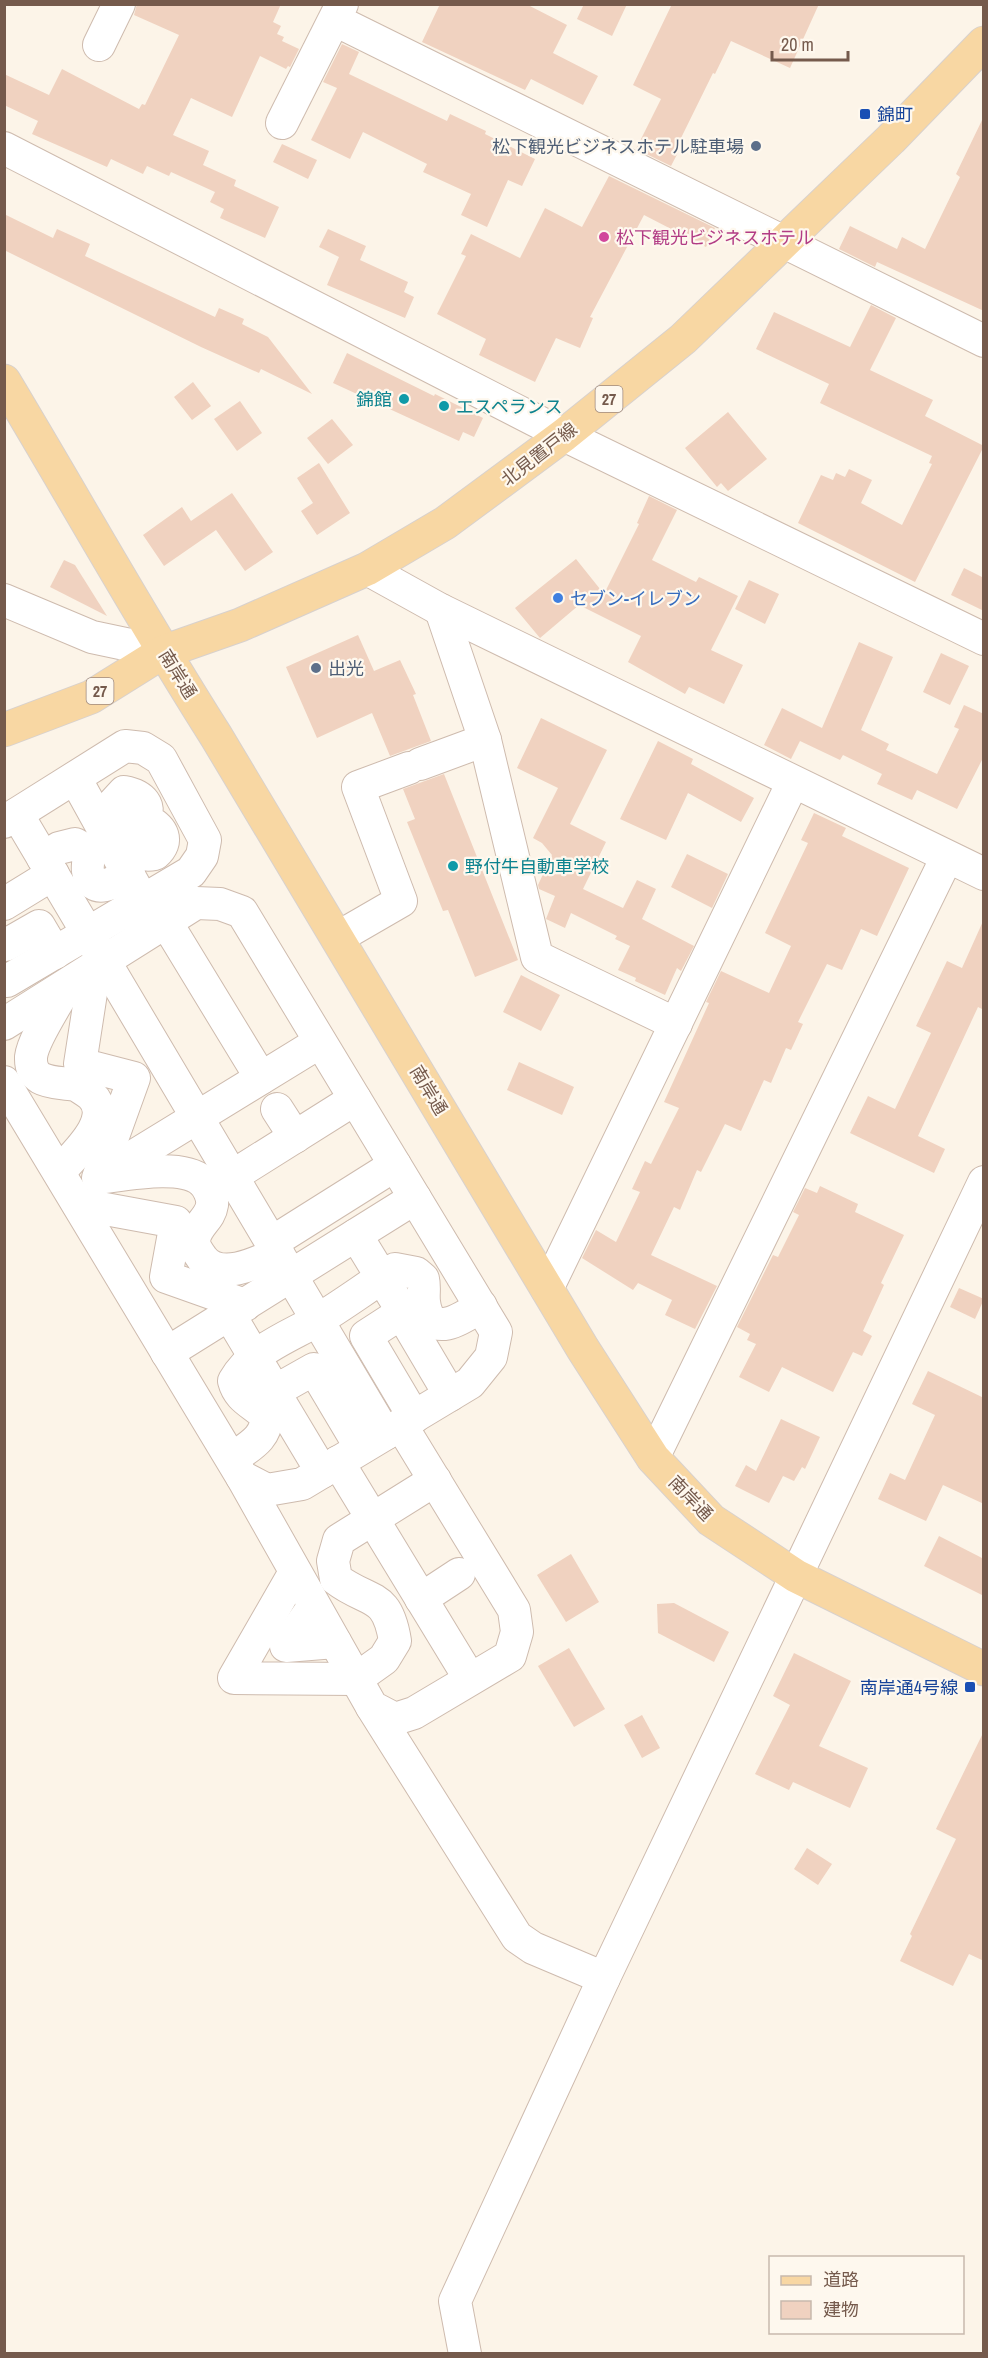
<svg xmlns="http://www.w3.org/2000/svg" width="988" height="2358" font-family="'Archivo Narrow','Noto Sans JP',sans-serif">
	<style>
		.building { fill: #f0d2c0 }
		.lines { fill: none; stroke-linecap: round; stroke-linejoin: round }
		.minor-casing { stroke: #cebbae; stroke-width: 34 }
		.major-casing { stroke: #d8d1cd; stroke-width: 35 }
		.minor { stroke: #fff; stroke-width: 32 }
		.major { stroke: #f8d7a3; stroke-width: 33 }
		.transit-dot { fill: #1a4fb4; stroke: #fef8ee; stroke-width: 2 }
		.service-dot { fill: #5c6f8a; stroke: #fef8ee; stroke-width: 2 }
		.hotel-dot { fill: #d1479c; stroke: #fef8ee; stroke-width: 2 }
		.culture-dot { fill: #0f9aa8; stroke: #fef8ee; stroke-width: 2 }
		.shop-dot { fill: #3f7fe0; stroke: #fef8ee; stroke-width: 2 }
		.labels { text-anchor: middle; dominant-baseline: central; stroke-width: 4.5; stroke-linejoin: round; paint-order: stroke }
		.shield { fill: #fef8ee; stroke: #9e897d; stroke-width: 1.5 }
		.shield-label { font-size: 16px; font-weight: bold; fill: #755a4c }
		.transit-label { font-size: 18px; fill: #164399; stroke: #fef8ee; text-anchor: start }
		.service-label { font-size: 18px; fill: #4e5e75; stroke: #fef8ee; text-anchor: end }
		.hotel-label { font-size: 18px; fill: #b23c85; stroke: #fef8ee; text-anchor: start }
		.culture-label { font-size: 18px; fill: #0d838f; stroke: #fef8ee; text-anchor: start }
		.street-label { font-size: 18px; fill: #755a4c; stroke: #fef8ee }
		.shop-label { font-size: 18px; fill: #366cbe; stroke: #fef8ee; text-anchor: start }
	</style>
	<rect width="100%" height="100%" fill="#fcf4e8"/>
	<!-- building -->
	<g class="building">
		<polygon points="137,4 281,4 273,22 281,26 277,34 284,37 282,41 299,49 290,67 288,66 286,69 260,56 232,117 191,98 173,135 209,151 203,165 236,180 234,186 279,207 265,238 220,218 224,209 210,202 215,192 171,172 169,176 147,166 143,174 111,159 107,167 32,134 38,121 4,105 4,74 49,95 62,69 139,109 142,104 145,105 179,35 134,15"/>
		<polygon points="440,4 526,4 567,25 553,53 598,76 583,105 531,79 525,90 422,42"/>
		<polygon points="584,4 627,4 612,36 577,19"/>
		<polygon points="672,4 819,4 790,68 731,41 715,74 713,73 681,138 685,139 671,166 636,149 661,99 633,85"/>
		<polygon points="342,44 359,52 349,74 447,121 450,114 486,131 485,134 535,159 522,186 508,180 487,227 461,215 471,194 423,172 427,164 363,132 350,159 311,140 337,88 323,82"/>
		<polygon points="984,116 984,311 877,262 875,267 839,249 850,226 897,249 902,237 925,249 960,177 956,174"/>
		<polygon points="282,144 317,160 308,179 273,162"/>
		<polygon points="609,176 715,228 706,247 644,215 590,317 593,318 580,348 556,338 535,382 479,355 486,339 437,314 466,256 461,254 471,234 520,258 545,208 582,227"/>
		<polygon points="4,214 53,238 57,229 90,244 85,256 215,317 219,308 244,319 242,324 268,337 312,394 261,369 259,373 201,347 4,250"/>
		<polygon points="328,229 366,246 360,260 408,282 404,292 414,297 405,318 327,285 339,257 319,247"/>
		<polygon points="871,305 896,318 870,370 933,400 925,416 984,446 915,582 798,523 821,475 833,480 836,473 845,477 849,469 872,480 861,503 902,525 932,464 929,463 932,456 820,403 829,384 756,349 774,312 850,347"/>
		<polygon points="347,353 434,396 435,394 483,418 474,437 463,432 459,441 333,383"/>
		<polygon points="193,382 211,406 192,420 174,397"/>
		<polygon points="240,401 262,433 237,451 214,419"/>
		<polygon points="728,412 767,459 728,491 721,483 717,487 685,448"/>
		<polygon points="332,419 353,445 328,464 307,438"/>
		<polygon points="319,463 350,513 317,535 301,511 313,503 297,478"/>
		<polygon points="232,493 273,552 245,571 216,530 164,566 143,535 182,507 191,521"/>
		<polygon points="649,496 677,510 652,560 696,582 699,577 738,596 711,650 743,665 724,704 689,687 685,694 628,662 641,636 579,605 540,638 515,608 576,559 604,594 639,524 637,523"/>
		<polygon points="64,560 75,565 107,616 50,587"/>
		<polygon points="964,568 984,578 984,611 951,595"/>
		<polygon points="749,580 779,594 765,624 735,609"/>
		<polygon points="358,635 374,671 400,660 416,694 413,695 431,741 390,756 372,713 317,738 286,667"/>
		<polygon points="859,642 893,657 861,730 889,744 886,750 937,774 959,729 954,727 964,705 984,714 984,756 957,809 917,790 912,800 877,784 882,774 843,755 840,760 800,741 791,759 764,745 782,708 822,728"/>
		<polygon points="941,653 969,666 950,705 923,692"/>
		<polygon points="541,718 607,750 570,824 606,842 583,889 623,908 637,880 656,889 642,919 694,946 681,971 677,968 665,995 635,981 636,978 618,970 630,946 615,939 617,936 571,913 565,928 546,919 555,896 539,889 538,885 552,855 542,843 533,838 558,788 517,768"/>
		<polygon points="658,741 693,759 691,764 754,798 741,822 688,793 666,840 620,819"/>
		<polygon points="444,774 518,960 475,977 448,910 443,911 407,822 415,819 403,789"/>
		<polygon points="814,813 846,828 842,836 909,868 877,936 861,929 842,970 827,964 798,1022 803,1024 791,1050 786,1048 771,1083 764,1080 741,1131 725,1124 701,1172 697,1170 680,1210 674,1207 651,1255 717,1286 695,1329 665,1315 672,1300 638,1283 633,1290 582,1258 596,1230 616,1242 640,1192 632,1189 645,1161 651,1164 679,1108 664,1102 709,1003 706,1002 721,971 769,993 791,946 765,933 808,843 801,840"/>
		<polygon points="687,854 728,874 712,908 671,887"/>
		<polygon points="984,919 984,1010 978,1007 918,1136 945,1149 934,1173 850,1133 868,1096 895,1109 931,1033 916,1026 929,999 947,961 962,968"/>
		<polygon points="521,975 560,995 541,1031 503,1012"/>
		<polygon points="519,1062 574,1087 562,1115 507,1090"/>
		<polygon points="820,1186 858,1204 855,1212 904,1235 881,1283 884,1285 863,1331 872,1336 862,1356 853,1352 833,1392 782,1367 769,1392 739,1377 756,1344 747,1340 750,1334 737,1327 773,1255 778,1257 799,1215 793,1212 805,1188 817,1193"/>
		<polygon points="959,1288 984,1299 975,1319 950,1307"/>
		<polygon points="928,1371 984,1398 984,1504 943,1485 926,1521 878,1499 890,1473 905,1480 935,1415 912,1404"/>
		<polygon points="781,1419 820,1437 805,1469 802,1467 794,1481 783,1476 769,1503 735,1486 746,1465 756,1471"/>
		<polygon points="939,1536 984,1559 984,1596 924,1566"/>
		<polygon points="571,1554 599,1602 566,1622 537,1575"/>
		<polygon points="674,1603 729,1632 714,1662 658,1633 657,1604"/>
		<polygon points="569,1648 605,1709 574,1727 538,1666"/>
		<polygon points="794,1653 851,1681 819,1746 868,1768 850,1808 793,1782 789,1790 755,1774 790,1705 773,1696"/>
		<polygon points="642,1715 660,1748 642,1758 624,1725"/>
		<polygon points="984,1731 984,1961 969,1954 953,1986 900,1961 912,1936 910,1934 956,1839 936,1829"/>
		<polygon points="807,1848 832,1864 818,1885 794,1869"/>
	</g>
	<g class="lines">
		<!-- minor casing -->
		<g class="minor-casing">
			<g id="minor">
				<polyline points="335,20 984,341"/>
				<polyline points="99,45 119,4"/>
				<polyline points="282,123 342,4"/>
				<polyline points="4,148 564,435 984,639"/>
				<polyline points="367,569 441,610 984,874"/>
				<polyline points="4,600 92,637 163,652"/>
				<polyline points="441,610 485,740 537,957 676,1024"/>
				<polyline points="420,764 485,740"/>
				<polyline points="75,778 143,901"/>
				<polyline points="17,814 385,1434"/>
				<polyline points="4,822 125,746 143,748 161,759 205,840 202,856 191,872 7,981 4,981"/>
				<path d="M141,823c14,-17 0,-28 -17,-31l-12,13 1,12c16,13 16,10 35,4 14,7 22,20 7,33 -18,3 -25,-5 -22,-22l8,-9"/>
				<path d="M43,858l16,-10 16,-4c6,3 12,6 13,13 1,4 -1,10 0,14 3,26 28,11 41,3"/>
				<polyline points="4,904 53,874"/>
				<polyline points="166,922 261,1078"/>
				<polyline points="337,938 401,901 358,787 409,768"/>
				<polyline points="4,943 6,945 39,926 55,953"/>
				<path d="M95,967l-15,97 54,14 -36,100c27,-3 83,-15 104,3 6,5 11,16 10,24 -2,15 -18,21 -18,37 0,5 5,12 8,16 17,24 55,5 76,-5"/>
				<polyline points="4,1024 196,903 220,904 242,912 496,1332 491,1357 470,1383 302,1484 267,1490 242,1477 4,1082"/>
				<polyline points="277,1109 295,1137"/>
				<path d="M59,1172c15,-17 57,-53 32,-77 -4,-3 -11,-8 -16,-10 -18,-4 -45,1 -44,-28 2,-18 26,-53 35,-70"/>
				<polyline points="103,1175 320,1042"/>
				<polyline points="231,1177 355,1099"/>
				<polyline points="78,1204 176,1222 166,1277 245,1305"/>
				<polyline points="356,1235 403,1312 366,1336 414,1417"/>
				<polyline points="271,1243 395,1165"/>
				<polyline points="547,1289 793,782"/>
				<polyline points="229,1314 275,1391 314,1369 361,1448"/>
				<polyline points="408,1324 450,1395"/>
				<polyline points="167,1353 415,1198"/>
				<polyline points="280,1402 322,1472"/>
				<polyline points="653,1458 947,857"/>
				<path d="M232,1459c16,-12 36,-21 34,-43 -12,-13 -27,-16 -32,-35 18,-31 52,-43 82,-60 27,-16 52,-35 79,-52l21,4 7,6c2,8 0,15 1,23 5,39 38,17 57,4"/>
				<polyline points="338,1462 470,1679"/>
				<polyline points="242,1477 372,1707 395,1719 414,1713 510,1656 517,1632 514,1610 401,1425"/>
				<path d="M295,1572l-61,106 122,1 28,-20 11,-18c-8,-50 -26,-37 -59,-62l-3,-18 6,-21 96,-60"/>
				<polyline points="421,1599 459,1574"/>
				<polyline points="314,1606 286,1646 335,1642"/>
				<polyline points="372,1707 517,1937 533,1948 604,1978"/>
				<polyline points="465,2354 455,2301 604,1978 984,1182"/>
			</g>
		</g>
		<!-- major casing -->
		<g class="major-casing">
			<g id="major">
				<path d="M4,381c71,118 138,239 212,355l367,613 70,109 58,62 85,56 188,93"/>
				<polyline points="4,730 91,697 163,652 240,625 367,569 445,523 564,435 683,339 891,139 984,43"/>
			</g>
		</g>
		<!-- minor -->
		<use href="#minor" class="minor"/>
		<!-- major -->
		<use href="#major" class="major"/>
	</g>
	<!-- markers -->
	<g class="transit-dot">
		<rect x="859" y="108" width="12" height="12" rx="3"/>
		<rect x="964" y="1681" width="12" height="12" rx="3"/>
	</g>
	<g class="service-dot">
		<circle cx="756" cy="146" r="6"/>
		<circle cx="316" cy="668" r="6"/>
	</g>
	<circle class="hotel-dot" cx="604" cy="237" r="6"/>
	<g class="culture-dot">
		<circle cx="404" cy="399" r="6"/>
		<circle cx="444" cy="406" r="6"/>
		<circle cx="453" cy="866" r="6"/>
	</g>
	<circle class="shop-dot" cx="558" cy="598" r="6"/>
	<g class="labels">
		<!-- shield labels -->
		<g class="shield">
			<rect x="595.5" y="386" width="27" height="26" rx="4.5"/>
			<rect x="86.5" y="678" width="27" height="26" rx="4.5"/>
		</g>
		<g class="shield-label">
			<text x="609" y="399">27</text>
			<text x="100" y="691">27</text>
		</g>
		<!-- transit labels -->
		<g class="transit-label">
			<text x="877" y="114">錦町</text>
			<text x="958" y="1687" text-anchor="end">南岸通4号線</text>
		</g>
		<!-- service labels -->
		<g class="service-label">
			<text x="744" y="146">松下観光ビジネスホテル駐車場</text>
			<text x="328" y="668" text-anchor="start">出光</text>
		</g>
		<!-- hotel labels -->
		<g class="hotel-label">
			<text x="616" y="237">松下観光ビジネスホテル</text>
		</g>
		<!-- culture labels -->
		<g class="culture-label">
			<text x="392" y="399" text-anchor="end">錦館</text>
			<text x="456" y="406">エスペランス</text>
			<text x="465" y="866">野付牛自動車学校</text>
		</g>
		<!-- street labels -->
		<g class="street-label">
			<text transform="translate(539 454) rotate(-38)">北見置戸線</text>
			<text transform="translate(178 674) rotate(58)">南岸通</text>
			<text transform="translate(429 1090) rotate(59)">南岸通</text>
			<text transform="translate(691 1498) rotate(46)">南岸通</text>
		</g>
		<!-- shop labels -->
		<g class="shop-label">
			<text x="570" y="598">セブン-イレブン</text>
		</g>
	</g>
	<!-- border -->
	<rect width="988" height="2358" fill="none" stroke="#755a4c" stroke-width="12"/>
	<!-- legend -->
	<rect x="769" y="2256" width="195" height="78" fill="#fef8ee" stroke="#c7b9ad" stroke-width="1.5"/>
	<rect x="781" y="2276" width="30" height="9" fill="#f8d7a3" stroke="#c7b9ad" stroke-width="1.5"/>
	<text x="823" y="2286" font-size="18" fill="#755a4c">道路</text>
	<rect x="781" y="2301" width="30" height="18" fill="#f0d2c0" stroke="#c7b9ad" stroke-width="1.5"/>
	<text x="823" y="2316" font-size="18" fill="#755a4c">建物</text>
	<!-- scale -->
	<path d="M772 51v9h76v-9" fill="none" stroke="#755a4c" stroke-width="3"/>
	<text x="781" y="51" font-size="18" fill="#755a4c" stroke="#fef8ee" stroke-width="4.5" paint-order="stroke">20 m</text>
</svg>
